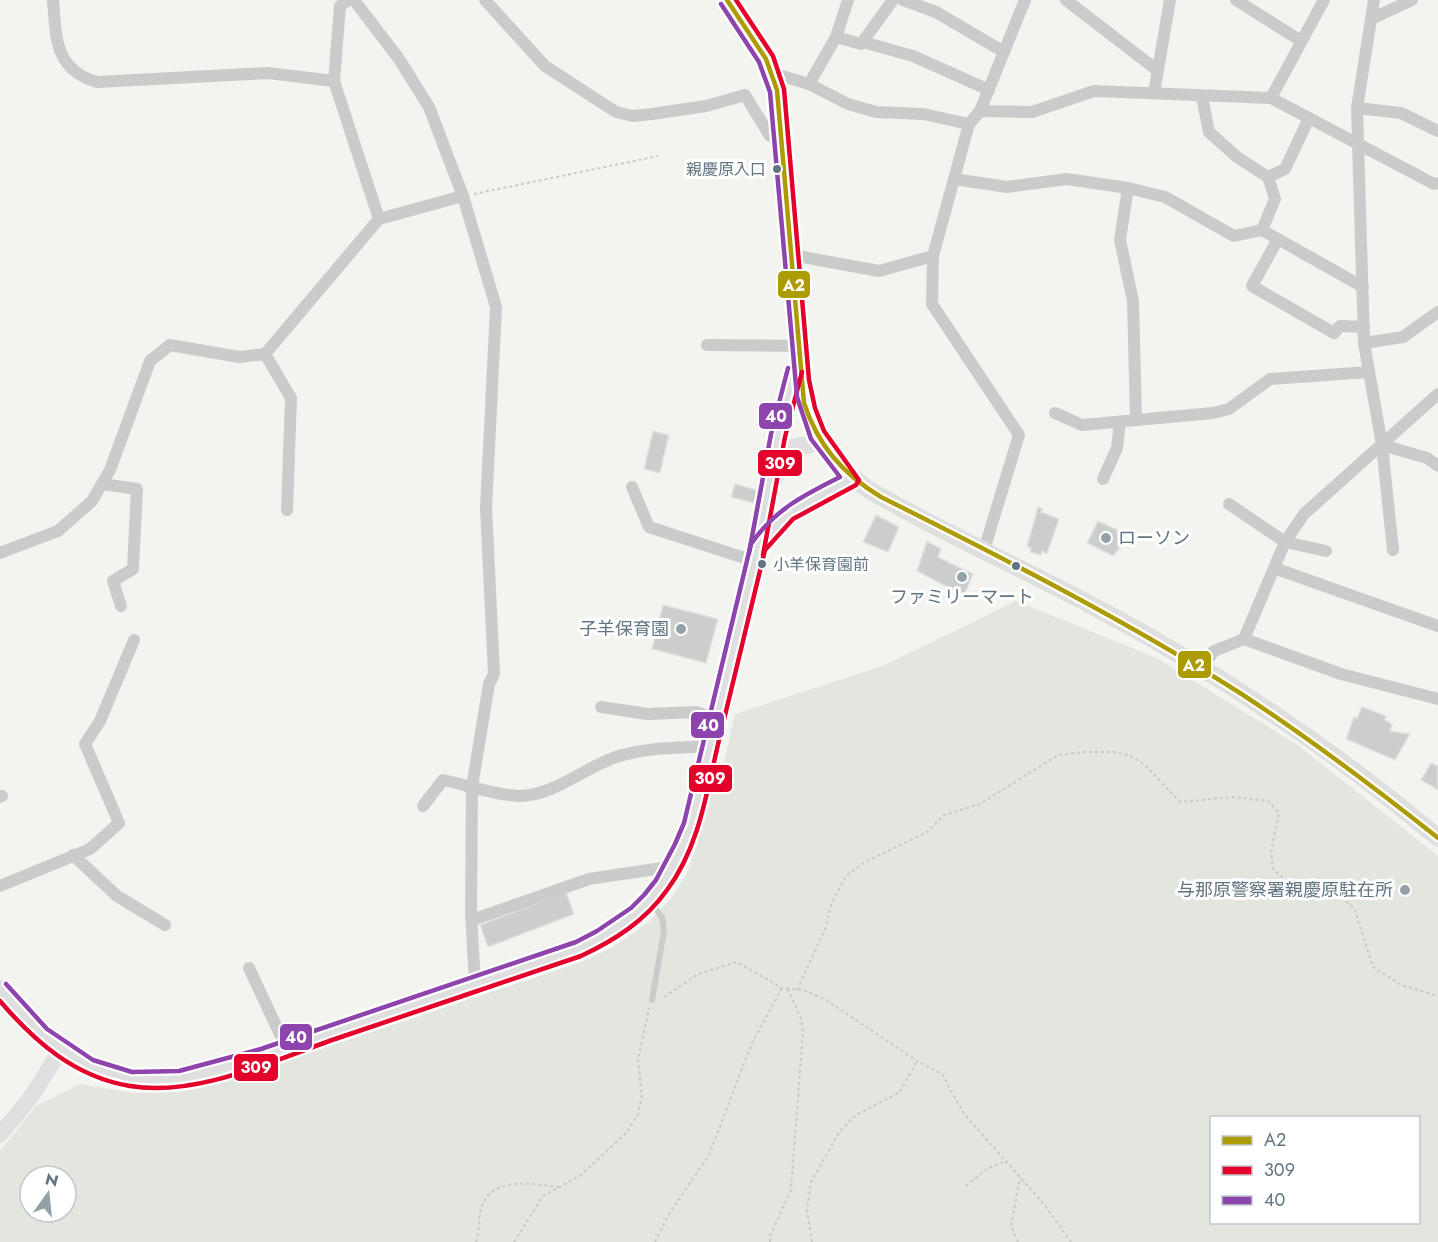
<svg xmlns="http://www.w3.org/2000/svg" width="1438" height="1242" font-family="Jost,'Noto Sans JP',sans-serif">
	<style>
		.green { fill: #e2e6de; fill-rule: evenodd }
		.building { fill: #cccece; stroke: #e2e2e0; stroke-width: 1.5 }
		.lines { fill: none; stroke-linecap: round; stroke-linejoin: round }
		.path { stroke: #c8c9c9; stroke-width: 2; stroke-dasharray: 3 3; stroke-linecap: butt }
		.lane { stroke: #cacccc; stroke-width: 6 }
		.street { stroke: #cacccc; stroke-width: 12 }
		.secondary { stroke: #dfdfe0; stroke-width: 16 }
		.primary { stroke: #dfdfe0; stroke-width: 18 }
		.bus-1-casing { stroke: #fff; stroke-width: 9 }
		.bus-2-casing { stroke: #fff; stroke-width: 9 }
		.bus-3-casing { stroke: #fff; stroke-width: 9 }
		.bus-1 { stroke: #ad9b03; stroke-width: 4.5 }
		.bus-2 { stroke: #e4002b; stroke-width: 4.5 }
		.bus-3 { stroke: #8e44ad; stroke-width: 4.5 }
		.bus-dot { fill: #627582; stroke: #fff; stroke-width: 2 }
		.poi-dot { fill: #95a1a8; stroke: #fff; stroke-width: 2 }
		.labels { text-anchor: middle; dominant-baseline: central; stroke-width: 6; stroke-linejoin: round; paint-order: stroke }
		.bus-label { font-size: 16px; fill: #627582; stroke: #fff; text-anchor: end }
		.poi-label { font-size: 18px; fill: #627582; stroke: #fff; text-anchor: end }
		.line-badge { stroke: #fff; stroke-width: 2 }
		.badge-label { font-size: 16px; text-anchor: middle; font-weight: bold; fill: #fff }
	</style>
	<rect width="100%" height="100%" fill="#f3f3f0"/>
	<!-- green -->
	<path class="green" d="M1016,601l141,57 142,88 139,110v386h-1438v-91l36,-45 44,-22 54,9 44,-1 39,-8 364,-122 32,-15 35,-24 25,-27 14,-23 10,-28 14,-50 12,-28 12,-53 150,-49zM1212,1118h206v104h-206zM30,1176h36v36h-36z"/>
	<!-- building -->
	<g class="building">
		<polygon points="653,431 669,435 660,473 644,469"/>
		<polygon points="735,484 757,490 754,503 731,497"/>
		<polygon points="1038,507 1043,509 1041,512 1059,519 1047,554 1042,551 1041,555 1030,552 1031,548 1027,546"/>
		<polygon points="876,515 899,527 888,552 863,542"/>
		<polygon points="1098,521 1124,533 1120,543 1122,545 1113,556 1087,543"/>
		<polygon points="927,541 941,549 938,557 973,574 964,596 917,571"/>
		<polygon points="663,605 718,619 706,663 652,649"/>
		<polygon points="1362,707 1386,716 1385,720 1392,724 1390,731 1410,734 1395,760 1346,739 1354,717 1357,718"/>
		<polygon points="1431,763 1438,766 1438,790 1421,780"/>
		<polygon points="566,892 574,914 488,947 480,925"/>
	</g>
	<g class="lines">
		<!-- path -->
		<g class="path">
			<polyline points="474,194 658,156"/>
			<polyline points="797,990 826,927 831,905 846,876 865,862 927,832 944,815 980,804 1058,755 1084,752 1114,752 1131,756 1145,765 1180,802 1233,797 1268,801 1279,813 1271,852 1273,869 1292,886 1341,897 1354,908 1373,967 1401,985 1438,996"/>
			<polyline points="664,997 698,974 737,962 782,988 803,990 826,1000 917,1061 942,1074 964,1114 1044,1204 1071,1242"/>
			<polyline points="966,1186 988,1168 1007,1161"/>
			<path d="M476,1242c4,-11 2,-22 5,-33 9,-34 52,-25 78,-22"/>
			<polyline points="514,1242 543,1196 581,1175 627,1132 638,1114 642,1095 638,1060 649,1008"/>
			<polyline points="655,1242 669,1214 709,1155 751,1045 782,988"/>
			<polyline points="770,1242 770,1236 791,1190 803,1032 801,1019 788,989"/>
			<polyline points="812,1242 807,1210 811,1182 840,1131 856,1115 900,1092 917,1061"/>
			<polyline points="1018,1242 1011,1226 1020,1177"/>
		</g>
		<!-- lane -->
		<polyline class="lane" points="651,903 662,917 664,931 652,1000"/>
		<!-- street -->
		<g class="street">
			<path d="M53,0c3,38 2,70 44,82l171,-9 66,8"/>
			<polyline points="348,0 340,6 334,81 379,219"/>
			<polyline points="354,0 399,59 429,107 463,196 496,307 486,507 494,674 489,684 472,787 471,912 475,984"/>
			<polyline points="485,0 545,66 616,112 633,116 652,114 706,106 745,95 770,136 783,139"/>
			<polyline points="903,0 936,12 1004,52"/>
			<polyline points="1066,0 1157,70"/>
			<polyline points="1236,0 1301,41"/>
			<polyline points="1374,0 1357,108 1364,343 1382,445"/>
			<polyline points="1371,19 1412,0"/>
			<polyline points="836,37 861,44 893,0"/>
			<polyline points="863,42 913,56 989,90"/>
			<polyline points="772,73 809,84 848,104 876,112 923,114 969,124 980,111 1032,112 1094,91 1271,98 1434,184 1438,183"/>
			<polyline points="809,84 836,37 848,0"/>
			<polyline points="1154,93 1170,0"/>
			<polyline points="1202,97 1209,132 1237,157 1268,177 1275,199 1262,230"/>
			<polyline points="1271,98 1324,0"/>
			<polyline points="1357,108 1401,113 1438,131"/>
			<polyline points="980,111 1025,0"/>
			<polyline points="969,124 933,256 932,304 1019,435 984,550"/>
			<polyline points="1268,177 1285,169 1309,118"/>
			<polyline points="954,179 1007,187 1067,179 1128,188 1165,197 1234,236 1262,230 1363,287"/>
			<polyline points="1128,188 1120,240 1133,301 1136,420"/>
			<polyline points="1278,239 1252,286 1334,333 1340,326 1364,327"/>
			<polyline points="792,255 879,271 933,256"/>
			<polyline points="1364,343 1403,337 1438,312"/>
			<polyline points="707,345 799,346"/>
			<polyline points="265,354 291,398 287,510"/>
			<polyline points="1055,413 1082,425 1213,413 1229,409 1270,379 1369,372"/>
			<polyline points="1103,479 1117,448 1120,422"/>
			<polyline points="102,484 137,489 133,569 113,581 121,606"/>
			<polyline points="632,487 649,527 754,561"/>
			<polyline points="1229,504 1285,542 1326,551"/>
			<polyline points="1393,550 1382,445 1427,458 1438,466"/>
			<polyline points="0,553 58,531 92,501 110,470 150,361 170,345 239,357 265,354 379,219 463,196"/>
			<polyline points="1274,568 1438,626"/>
			<polyline points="1244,639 1285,542 1304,514 1438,394"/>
			<polyline points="1201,668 1214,651 1244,639 1341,674 1438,699"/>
			<polyline points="601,707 648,714 696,712 717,719"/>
			<polyline points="0,797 2,796"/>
			<path d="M423,806l20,-26c24,5 51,15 76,16 34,0 65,-28 97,-39 30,-10 63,-9 95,-11"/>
			<polyline points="73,855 117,896 165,925"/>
			<polyline points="0,886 90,849 119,823 85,744 100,721 134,640"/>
			<polyline points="472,920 589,879 675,866"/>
			<polyline points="249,968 286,1047"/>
		</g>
		<!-- secondary -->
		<g class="secondary">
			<polyline points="727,0 766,59 777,90 803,393 807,414 820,442"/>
			<polyline points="771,480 778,435 796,367"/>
			<polyline points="0,1135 31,1097 60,1051"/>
		</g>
		<!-- primary -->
		<g class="primary">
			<path d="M761,541c23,-34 56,-43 91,-62"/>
			<path d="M0,989c39,47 69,78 131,90 57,11 152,-31 207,-49 80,-27 161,-54 241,-81 33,-15 65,-34 85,-65 35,-52 45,-130 59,-191 15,-68 32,-135 46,-204l20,-40 31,-7 20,26 29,22c72,42 149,76 222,115 123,65 241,143 347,233"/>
		</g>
		<!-- bus-1 casing -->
		<g class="bus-1-casing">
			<path id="bus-1" d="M727,0l39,59 11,31 27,313c14,43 39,71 77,94 122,61 244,123 359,196 69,45 134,94 198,145"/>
		</g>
		<!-- bus-2 casing -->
		<g class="bus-2-casing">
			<g id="bus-2">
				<polyline points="763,555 785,437 802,372"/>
				<path d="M0,1001c35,41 75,76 130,85 68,12 150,-29 214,-50 79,-27 158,-53 237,-80 34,-16 64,-35 86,-66 33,-44 40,-101 53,-154 15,-62 30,-124 45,-186l28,-31 63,-34 3,-5 -35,-49 -9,-23 -6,-28 -25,-291 -11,-33 -37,-56"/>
			</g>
		</g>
		<!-- bus-3 casing -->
		<g class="bus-3-casing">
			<g id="bus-3">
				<polyline points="749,553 771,434 788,368"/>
				<path d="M6,984l41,45 46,31 39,12 47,-1 82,-22 315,-107 21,-11 34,-23 13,-13 12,-15 19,-36 9,-21 67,-279c23,-34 53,-49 89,-67l-29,-38 -14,-42 -27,-305 -11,-30 -38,-58"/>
			</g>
		</g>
		<!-- bus-1 -->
		<use href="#bus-1" class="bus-1"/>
		<!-- bus-2 -->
		<use href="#bus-2" class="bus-2"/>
		<!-- bus-3 -->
		<use href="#bus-3" class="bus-3"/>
	</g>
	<!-- markers -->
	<g class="bus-dot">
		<circle cx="777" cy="169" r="5"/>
		<circle cx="762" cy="564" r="5"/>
		<circle cx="1016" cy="566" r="5"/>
	</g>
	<g class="poi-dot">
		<circle cx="1106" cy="538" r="6"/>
		<circle cx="962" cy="577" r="6"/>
		<circle cx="681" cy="629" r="6"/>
		<circle cx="1405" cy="890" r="6"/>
	</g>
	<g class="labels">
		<!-- bus labels -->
		<g class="bus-label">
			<text x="766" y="169">親慶原入口</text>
			<text x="773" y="564" text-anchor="start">小羊保育園前</text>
		</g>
		<!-- poi labels -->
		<g class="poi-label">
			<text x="1118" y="538" text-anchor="start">ローソン</text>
			<text x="962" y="597" text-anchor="middle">ファミリーマート</text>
			<text x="669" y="629">子羊保育園</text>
			<text x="1393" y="890">与那原警察署親慶原駐在所</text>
		</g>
	</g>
	<g class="line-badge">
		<rect x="777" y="270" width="34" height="29" rx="6" fill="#ad9b03"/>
		<rect x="758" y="402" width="35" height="28" rx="6" fill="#8e44ad"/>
		<rect x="757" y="449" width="46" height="28" rx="6" fill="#e4002b"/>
		<rect x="1177" y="650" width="35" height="29" rx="6" fill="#ad9b03"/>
		<rect x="690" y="711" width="35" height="28" rx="6" fill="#8e44ad"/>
		<rect x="688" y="764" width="45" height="29" rx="6" fill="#e4002b"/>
		<rect x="279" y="1023" width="34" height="28" rx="6" fill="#8e44ad"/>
		<rect x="233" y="1053" width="46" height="29" rx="6" fill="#e4002b"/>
	</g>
	<g class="badge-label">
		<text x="794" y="291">A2</text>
		<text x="776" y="422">40</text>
		<text x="780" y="469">309</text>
		<text x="1194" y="671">A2</text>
		<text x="708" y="731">40</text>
		<text x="710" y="784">309</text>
		<text x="296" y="1043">40</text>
		<text x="256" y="1073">309</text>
	</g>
	<!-- legend -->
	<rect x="1210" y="1116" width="210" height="108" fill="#ffffff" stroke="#c0c8cd" stroke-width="1.5"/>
	<rect x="1222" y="1136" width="30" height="9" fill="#ad9b03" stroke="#c0c8cd" stroke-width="1.5"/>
	<text x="1264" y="1146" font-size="18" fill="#627582">A2</text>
	<rect x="1222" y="1166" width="30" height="9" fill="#e4002b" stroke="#c0c8cd" stroke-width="1.5"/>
	<text x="1264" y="1176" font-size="18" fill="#627582">309</text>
	<rect x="1222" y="1196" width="30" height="9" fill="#8e44ad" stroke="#c0c8cd" stroke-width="1.5"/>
	<text x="1264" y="1206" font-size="18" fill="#627582">40</text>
	<!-- north arrow -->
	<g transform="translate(48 1194) rotate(15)"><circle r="28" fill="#ffffff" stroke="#c0c8cd" stroke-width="1.5"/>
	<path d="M0-4.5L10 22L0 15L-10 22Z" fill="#95a1a8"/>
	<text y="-9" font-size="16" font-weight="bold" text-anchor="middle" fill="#627582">N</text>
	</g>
</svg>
